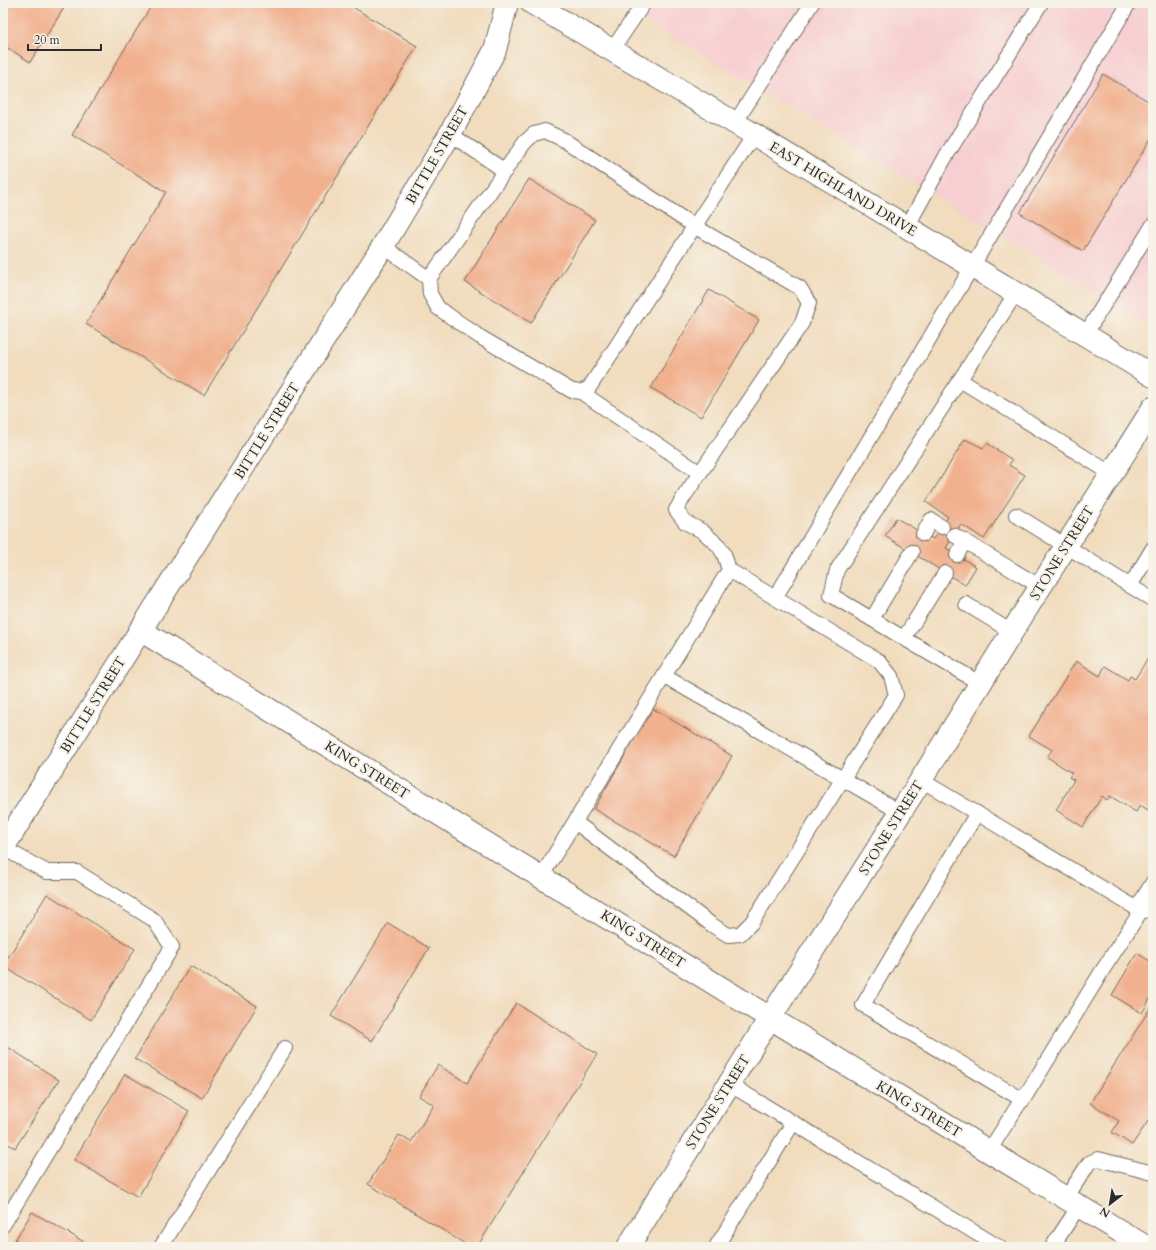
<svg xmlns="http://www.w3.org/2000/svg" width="1156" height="1250" font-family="Cardo,serif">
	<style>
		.built { fill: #f7cfd2 }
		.building { fill: #f1b08e }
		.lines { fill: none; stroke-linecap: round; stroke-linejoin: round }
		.service-casing { stroke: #70695e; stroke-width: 16 }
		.minor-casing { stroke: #70695e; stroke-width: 24 }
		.primary-casing { stroke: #70695e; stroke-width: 24 }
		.service { stroke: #fff; stroke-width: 14 }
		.minor { stroke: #fff; stroke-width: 22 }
		.primary { stroke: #fff; stroke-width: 22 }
		.labels { text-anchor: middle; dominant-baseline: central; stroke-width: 4; stroke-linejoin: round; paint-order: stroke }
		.street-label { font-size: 14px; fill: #2b2b2b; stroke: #f7f3e8 }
	</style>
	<rect width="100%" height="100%" fill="#f7f3e8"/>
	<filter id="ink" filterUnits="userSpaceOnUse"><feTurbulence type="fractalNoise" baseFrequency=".025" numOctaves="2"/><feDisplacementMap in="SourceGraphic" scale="8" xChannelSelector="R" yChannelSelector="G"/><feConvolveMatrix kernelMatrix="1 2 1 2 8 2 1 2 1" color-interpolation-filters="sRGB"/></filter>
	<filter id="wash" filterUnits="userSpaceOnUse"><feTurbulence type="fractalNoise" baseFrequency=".012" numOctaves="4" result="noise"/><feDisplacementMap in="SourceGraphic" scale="16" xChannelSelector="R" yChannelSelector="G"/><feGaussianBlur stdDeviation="0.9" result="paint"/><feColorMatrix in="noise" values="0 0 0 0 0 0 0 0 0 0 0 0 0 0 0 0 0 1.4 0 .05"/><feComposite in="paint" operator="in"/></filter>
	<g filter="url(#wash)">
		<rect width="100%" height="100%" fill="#f1dcbd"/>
		<!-- built -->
		<polygon class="built" points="617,3 1153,3 1153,327"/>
		<g id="blocks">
			<!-- building -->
			<g class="building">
				<polygon points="3,3 67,3 30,62 3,45"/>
				<polygon points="153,3 282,3 284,4 285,3 346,3 417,46 204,395 86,324 166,192 72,135"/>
				<polygon points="1103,74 1153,104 1153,135 1083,251 1020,213"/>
				<polygon points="529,179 595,220 531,323 465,282"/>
				<polygon points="709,290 759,320 701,417 651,388"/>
				<polygon points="965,439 983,448 987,443 1012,460 1009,465 1025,475 984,539 961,524 946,548 976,567 965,585 885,536 896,518 933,539 948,517 926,502"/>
				<polygon points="1153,650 1153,813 1140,805 1136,812 1110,796 1107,800 1102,796 1083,827 1056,810 1074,780 1069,777 1072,773 1047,757 1052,750 1029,736 1076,661 1100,676 1105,666 1128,680 1130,676 1135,679"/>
				<polygon points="652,708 732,756 674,856 594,809"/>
				<polygon points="47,894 135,949 91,1020 3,966"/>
				<polygon points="388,923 429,948 372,1041 331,1016"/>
				<polygon points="1137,953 1153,963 1153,994 1142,1013 1112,995"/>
				<polygon points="190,966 257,1006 202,1098 135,1059"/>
				<polygon points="516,1003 597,1054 477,1247 470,1247 368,1184 399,1135 411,1142 434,1105 419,1096 438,1065 467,1083"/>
				<polygon points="1153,1004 1153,1120 1150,1118 1132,1145 1112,1132 1119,1121 1090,1103"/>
				<polygon points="3,1044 59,1080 15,1148 3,1141"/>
				<polygon points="125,1074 189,1111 138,1197 74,1160"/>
				<polygon points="32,1212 93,1247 11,1247"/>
			</g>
		</g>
	</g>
	<g filter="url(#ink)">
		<use href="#blocks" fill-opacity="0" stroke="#70695e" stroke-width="1"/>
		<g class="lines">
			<!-- service casing -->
			<g class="service-casing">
				<g id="service">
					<polyline points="612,50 644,3"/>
					<polyline points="735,123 812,3"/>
					<polyline points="450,134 505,171"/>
					<polyline points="907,227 946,156 1041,3"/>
					<polyline points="383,246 429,279"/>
					<polyline points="1085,335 1153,225"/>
					<polyline points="960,380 1112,474"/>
					<polyline points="581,392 700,473"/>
					<polyline points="1016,515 1153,600"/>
					<polyline points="923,534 931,520 942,527"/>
					<polyline points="954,535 1041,587"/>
					<polyline points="957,555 965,541"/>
					<polyline points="1130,586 1153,548"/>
					<polyline points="775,598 1129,3"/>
					<polyline points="966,604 1012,632"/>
					<polyline points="872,619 912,552"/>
					<polyline points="904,638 945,573"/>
					<polyline points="664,676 900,812"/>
					<polyline points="981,684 831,595 837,570 1016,293"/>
					<polyline points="921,780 1141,911 1153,910"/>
					<polyline points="977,813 863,1005 1023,1100 1102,971 1141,911"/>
					<polyline points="575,822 712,925 728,935 740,934 752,922 896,695 891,676 879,661 729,570 724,554 718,545 702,531 685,522 676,510 685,495 802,323 809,303 800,288 694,226 564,140 545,131 534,134 525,142 429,279 430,294 438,308 480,337 572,391 581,392 589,388 754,135"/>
					<polyline points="3,848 47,872 77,872 154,920 172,947 3,1225"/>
					<polyline points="541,877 729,570"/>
					<polyline points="1137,908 1153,882"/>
					<polyline points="729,1084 999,1247"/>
					<polyline points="989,1151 1022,1099"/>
					<polyline points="1066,1198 1089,1163 1098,1159 1153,1173"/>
					<polyline points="161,1247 285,1048"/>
					<polyline points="716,1247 793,1123"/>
					<polyline points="1052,1247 1079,1206"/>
				</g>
			</g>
			<!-- minor casing -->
			<g class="minor-casing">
				<g id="minor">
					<polyline points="140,630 770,1018 1146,1247"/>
					<polyline points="3,848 383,246 450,134 495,50 507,3"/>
					<polyline points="628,1247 770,1018 921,780 1012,632 1153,408"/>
				</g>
			</g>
			<!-- primary casing -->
			<g class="primary-casing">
				<polyline id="primary" points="532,3 735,123 1153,376"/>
			</g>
			<!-- service -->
			<use href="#service" class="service"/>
			<!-- minor -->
			<use href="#minor" class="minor"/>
			<!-- primary -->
			<use href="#primary" class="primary"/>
		</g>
	</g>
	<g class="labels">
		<!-- street labels -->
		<g class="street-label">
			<text transform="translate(437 155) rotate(-60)">BITTLE STREET</text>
			<text transform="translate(843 189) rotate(31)">EAST HIGHLAND DRIVE</text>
			<text transform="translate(267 431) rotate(-58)">BITTLE STREET</text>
			<text transform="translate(1062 553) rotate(-58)">STONE STREET</text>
			<text transform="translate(93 705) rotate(-58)">BITTLE STREET</text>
			<text transform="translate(367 770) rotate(32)">KING STREET</text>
			<text transform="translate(891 828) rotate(-58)">STONE STREET</text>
			<text transform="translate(643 939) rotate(32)">KING STREET</text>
			<text transform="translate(718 1102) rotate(-58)">STONE STREET</text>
			<text transform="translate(919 1109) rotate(31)">KING STREET</text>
		</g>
	</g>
	<!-- margin -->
	<rect width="1156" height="1250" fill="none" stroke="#f7f3e8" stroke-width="16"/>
	<!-- north arrow -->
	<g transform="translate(1110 1204) rotate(211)" stroke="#f7f3e8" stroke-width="3" paint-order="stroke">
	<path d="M0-3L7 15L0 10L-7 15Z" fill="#2b2b2b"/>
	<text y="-6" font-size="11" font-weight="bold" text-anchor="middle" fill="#2b2b2b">N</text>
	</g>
	<!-- scale -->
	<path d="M28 44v6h73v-6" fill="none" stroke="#2b2b2b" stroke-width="2"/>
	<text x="34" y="44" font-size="12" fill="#2b2b2b" stroke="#f7f3e8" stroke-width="3" paint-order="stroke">20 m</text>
</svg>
